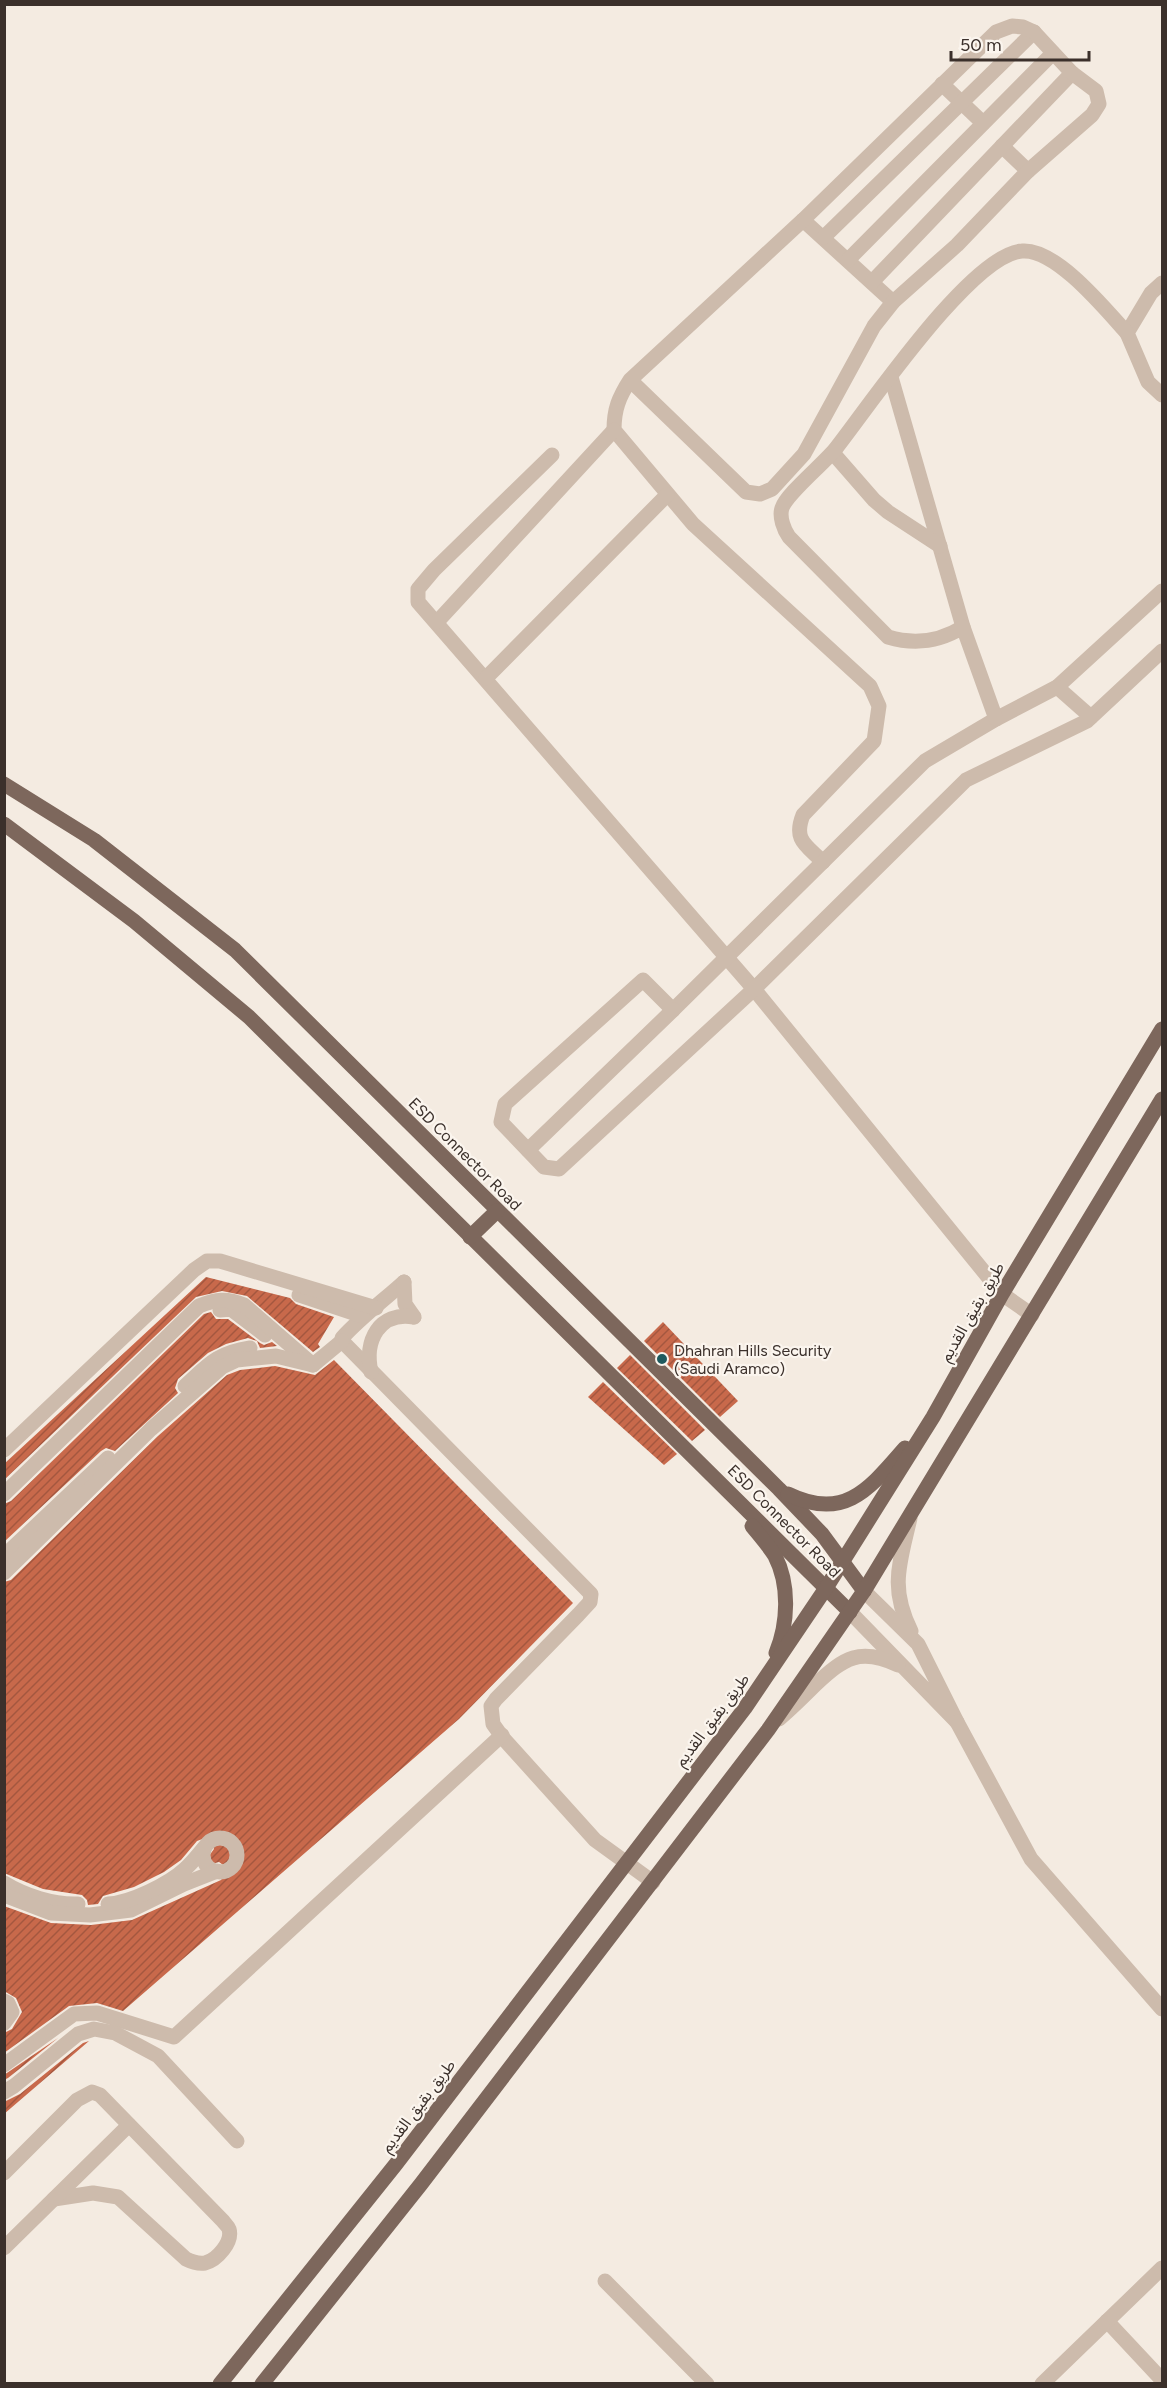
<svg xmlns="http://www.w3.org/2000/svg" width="1167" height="2388" font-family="Figtree,'Noto Sans Arabic',sans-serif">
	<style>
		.building { fill: url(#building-hatch) }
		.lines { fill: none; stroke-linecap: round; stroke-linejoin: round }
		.minor { stroke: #cdbbac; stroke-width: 15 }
		.major { stroke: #7d675c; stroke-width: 15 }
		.poi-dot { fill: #1f5a5e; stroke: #fbf5ee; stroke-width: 2 }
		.labels { text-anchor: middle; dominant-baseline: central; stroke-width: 4.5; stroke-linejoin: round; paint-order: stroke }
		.street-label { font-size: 16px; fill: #3b302b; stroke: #fbf5ee }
		.poi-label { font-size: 16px; fill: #3b302b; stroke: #fbf5ee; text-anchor: start }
	</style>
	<defs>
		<pattern id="building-hatch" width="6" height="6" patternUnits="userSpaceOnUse" patternTransform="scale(1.5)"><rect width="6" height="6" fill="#c8694b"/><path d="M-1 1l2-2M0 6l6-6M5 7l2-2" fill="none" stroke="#a4573f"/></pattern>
	</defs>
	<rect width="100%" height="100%" fill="#f4ebe1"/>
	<!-- building -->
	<g class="building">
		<polygon points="206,1277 290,1298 296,1304 334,1317 318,1344 320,1347 313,1352 247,1296 222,1291 196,1297 4,1480 4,1464"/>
		<polygon points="211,1312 216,1319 228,1319 260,1343 264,1345 272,1342 277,1346 260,1348 257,1341 248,1338 226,1344 208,1353 178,1379 175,1388 178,1393 115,1451 106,1448 101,1451 4,1542 4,1504 11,1501 204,1314"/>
		<polygon points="663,1322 738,1401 720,1417 644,1341"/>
		<polygon points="630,1355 705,1430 692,1441 617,1368"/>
		<polygon points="334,1360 573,1603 459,1719 123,2011 97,2003 69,2006 4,2053 4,2033 12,2029 22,2012 16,1998 4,1991 4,1906 51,1923 91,1925 132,1920 221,1880 227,1872 226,1867 219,1862 201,1867 214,1849 211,1841 205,1838 197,1841 181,1860 164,1872 134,1887 103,1896 98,1904 88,1905 87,1900 82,1895 43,1889 4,1873 4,1582 11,1580 158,1436 227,1375 240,1370 275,1366 315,1375"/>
		<polygon points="603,1382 677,1454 664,1465 588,1397"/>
		<polygon points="58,2038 8,2078 4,2080 4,2075"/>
		<polygon points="89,2041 4,2114 4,2102 20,2094 83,2043"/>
	</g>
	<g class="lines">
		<!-- minor -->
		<g class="minor">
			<polyline points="942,84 983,123"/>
			<polyline points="1002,146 1028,171"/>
			<polyline points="803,220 893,302"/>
			<polyline points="824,237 1034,32"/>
			<polyline points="848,260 1053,53"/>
			<polyline points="872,282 1072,73"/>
			<polyline points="1162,283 1151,293 1127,333 1148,382 1162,395"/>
			<polyline points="891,377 963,627"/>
			<path d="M630,380l116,112 14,2 12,-5 32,-35 70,-128 19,-24 64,-57 71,-74 64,-56 7,-11 -3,-13 -24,-18 -38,-41 -11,-5 -11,-1 -16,6 -193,188 -173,160c-11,17 -16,29 -16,50l79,94 177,162 9,20 -5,35 -71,74c-10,25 3,30 20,47"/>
			<polyline points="833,453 874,500 888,512 940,546"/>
			<polyline points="552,455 434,570 418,589 418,602 754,989 1002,1294 1032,1315"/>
			<polyline points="1162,591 1057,687 996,719 925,761 673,1010 643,980 505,1104 501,1122 544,1167 559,1169 754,989 966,780 1087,721 1162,651"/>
			<polyline points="437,622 614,430"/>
			<polyline points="486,678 667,495"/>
			<polyline points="1057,687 1091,717"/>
			<path d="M996,719l-33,-92c-24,15 -48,18 -75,10l-99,-100c-5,-7 -10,-20 -7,-29 5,-15 44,-46 55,-61 33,-42 135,-193 185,-196 34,-3 84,59 105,82"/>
			<polyline points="528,1150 673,1010"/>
			<path d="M404,1282c-21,19 -43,35 -62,56v3l249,253 -1,8 -12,13 -82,84 -5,7 2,18 10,14 92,102 58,42"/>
			<polyline points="404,1282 405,1304 414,1317"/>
			<polyline points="299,1295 362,1316"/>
			<polyline points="220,1310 231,1309 265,1335"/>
			<path d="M371,1372c-7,-31 8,-61 43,-55"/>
			<path d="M185,1386c23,-21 32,-33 65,-38"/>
			<polyline points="4,1450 194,1270 207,1261 220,1261 376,1308"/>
			<path d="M4,1494l195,-188c17,-7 28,-8 45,-1l69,60"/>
			<path d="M910,1518c-10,45 -21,69 1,113"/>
			<polyline points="4,1556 108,1458"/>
			<polyline points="4,1573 151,1429 222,1367 237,1360 276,1356 313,1365 342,1341"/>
			<polyline points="850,1612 957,1722 918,1644 864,1591"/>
			<path d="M779,1719c13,-11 25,-23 37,-35 28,-26 44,-37 82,-19"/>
			<polyline points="957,1722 1031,1859 1162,2009"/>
			<circle cx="220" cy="1855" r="17"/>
			<path d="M4,1883c21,13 50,22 74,21"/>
			<polyline points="4,1895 51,1913 90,1915 131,1910 184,1884 217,1871"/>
			<path d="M108,1904c22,-1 61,-20 77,-35 7,-6 13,-14 19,-21"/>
			<polyline points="4,2001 8,2003 12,2012 4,2023"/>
			<polyline points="4,2065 74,2014 97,2013 174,2037 502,1735"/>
			<polyline points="4,2092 14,2086 78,2034 94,2029 115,2033 158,2056 237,2141"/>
			<path d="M4,2173l73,-73 15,-8 8,3 123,126c2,3 5,5 6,8 4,13 -12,31 -24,34 -7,1 -13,-1 -19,-4l-68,-62 -25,-4 -39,6"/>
			<polyline points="4,2248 129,2125"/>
			<polyline points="605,2281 707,2384"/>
			<polyline points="1107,2321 1162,2380"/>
			<polyline points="1042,2384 1162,2268"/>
		</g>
		<!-- major -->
		<g class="major">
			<polyline points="4,784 94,840 235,950 779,1489 822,1534 864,1591"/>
			<polyline points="4,824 134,921 249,1017 850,1612"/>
			<polyline points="470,1237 497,1211"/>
			<path d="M788,1494c57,28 82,-6 117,-46"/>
			<path d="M752,1526c8,10 17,20 23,30 15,29 13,68 1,97"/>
			<polyline points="220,2384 396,2164 745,1708 826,1588 933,1417 1002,1294 1162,1029"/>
			<polyline points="262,2384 421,2184 768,1730 864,1591 1162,1099"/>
		</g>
	</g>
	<!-- markers -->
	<circle class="poi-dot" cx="662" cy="1359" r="6"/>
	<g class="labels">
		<!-- street labels -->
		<g class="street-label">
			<text transform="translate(465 1154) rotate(45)">ESD Connector Road</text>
			<text transform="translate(972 1312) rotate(-60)">طريق بقيق القديم</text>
			<text transform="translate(784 1521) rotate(45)">ESD Connector Road</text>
			<text transform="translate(712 1720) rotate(-53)">طريق بقيق القديم</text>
			<text transform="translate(418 2106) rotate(-53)">طريق بقيق القديم</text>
		</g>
		<!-- poi labels -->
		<g class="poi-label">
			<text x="674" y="1350">Dhahran Hills Security<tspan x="674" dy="18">(Saudi Aramco)</tspan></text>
		</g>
	</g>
	<!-- border -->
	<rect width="1167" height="2388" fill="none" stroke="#3b302b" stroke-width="12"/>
	<!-- scale -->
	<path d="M951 51v9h138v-9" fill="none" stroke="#3b302b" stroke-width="3"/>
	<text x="960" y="51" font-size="18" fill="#3b302b" stroke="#fbf5ee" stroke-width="4.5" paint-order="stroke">50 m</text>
</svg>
